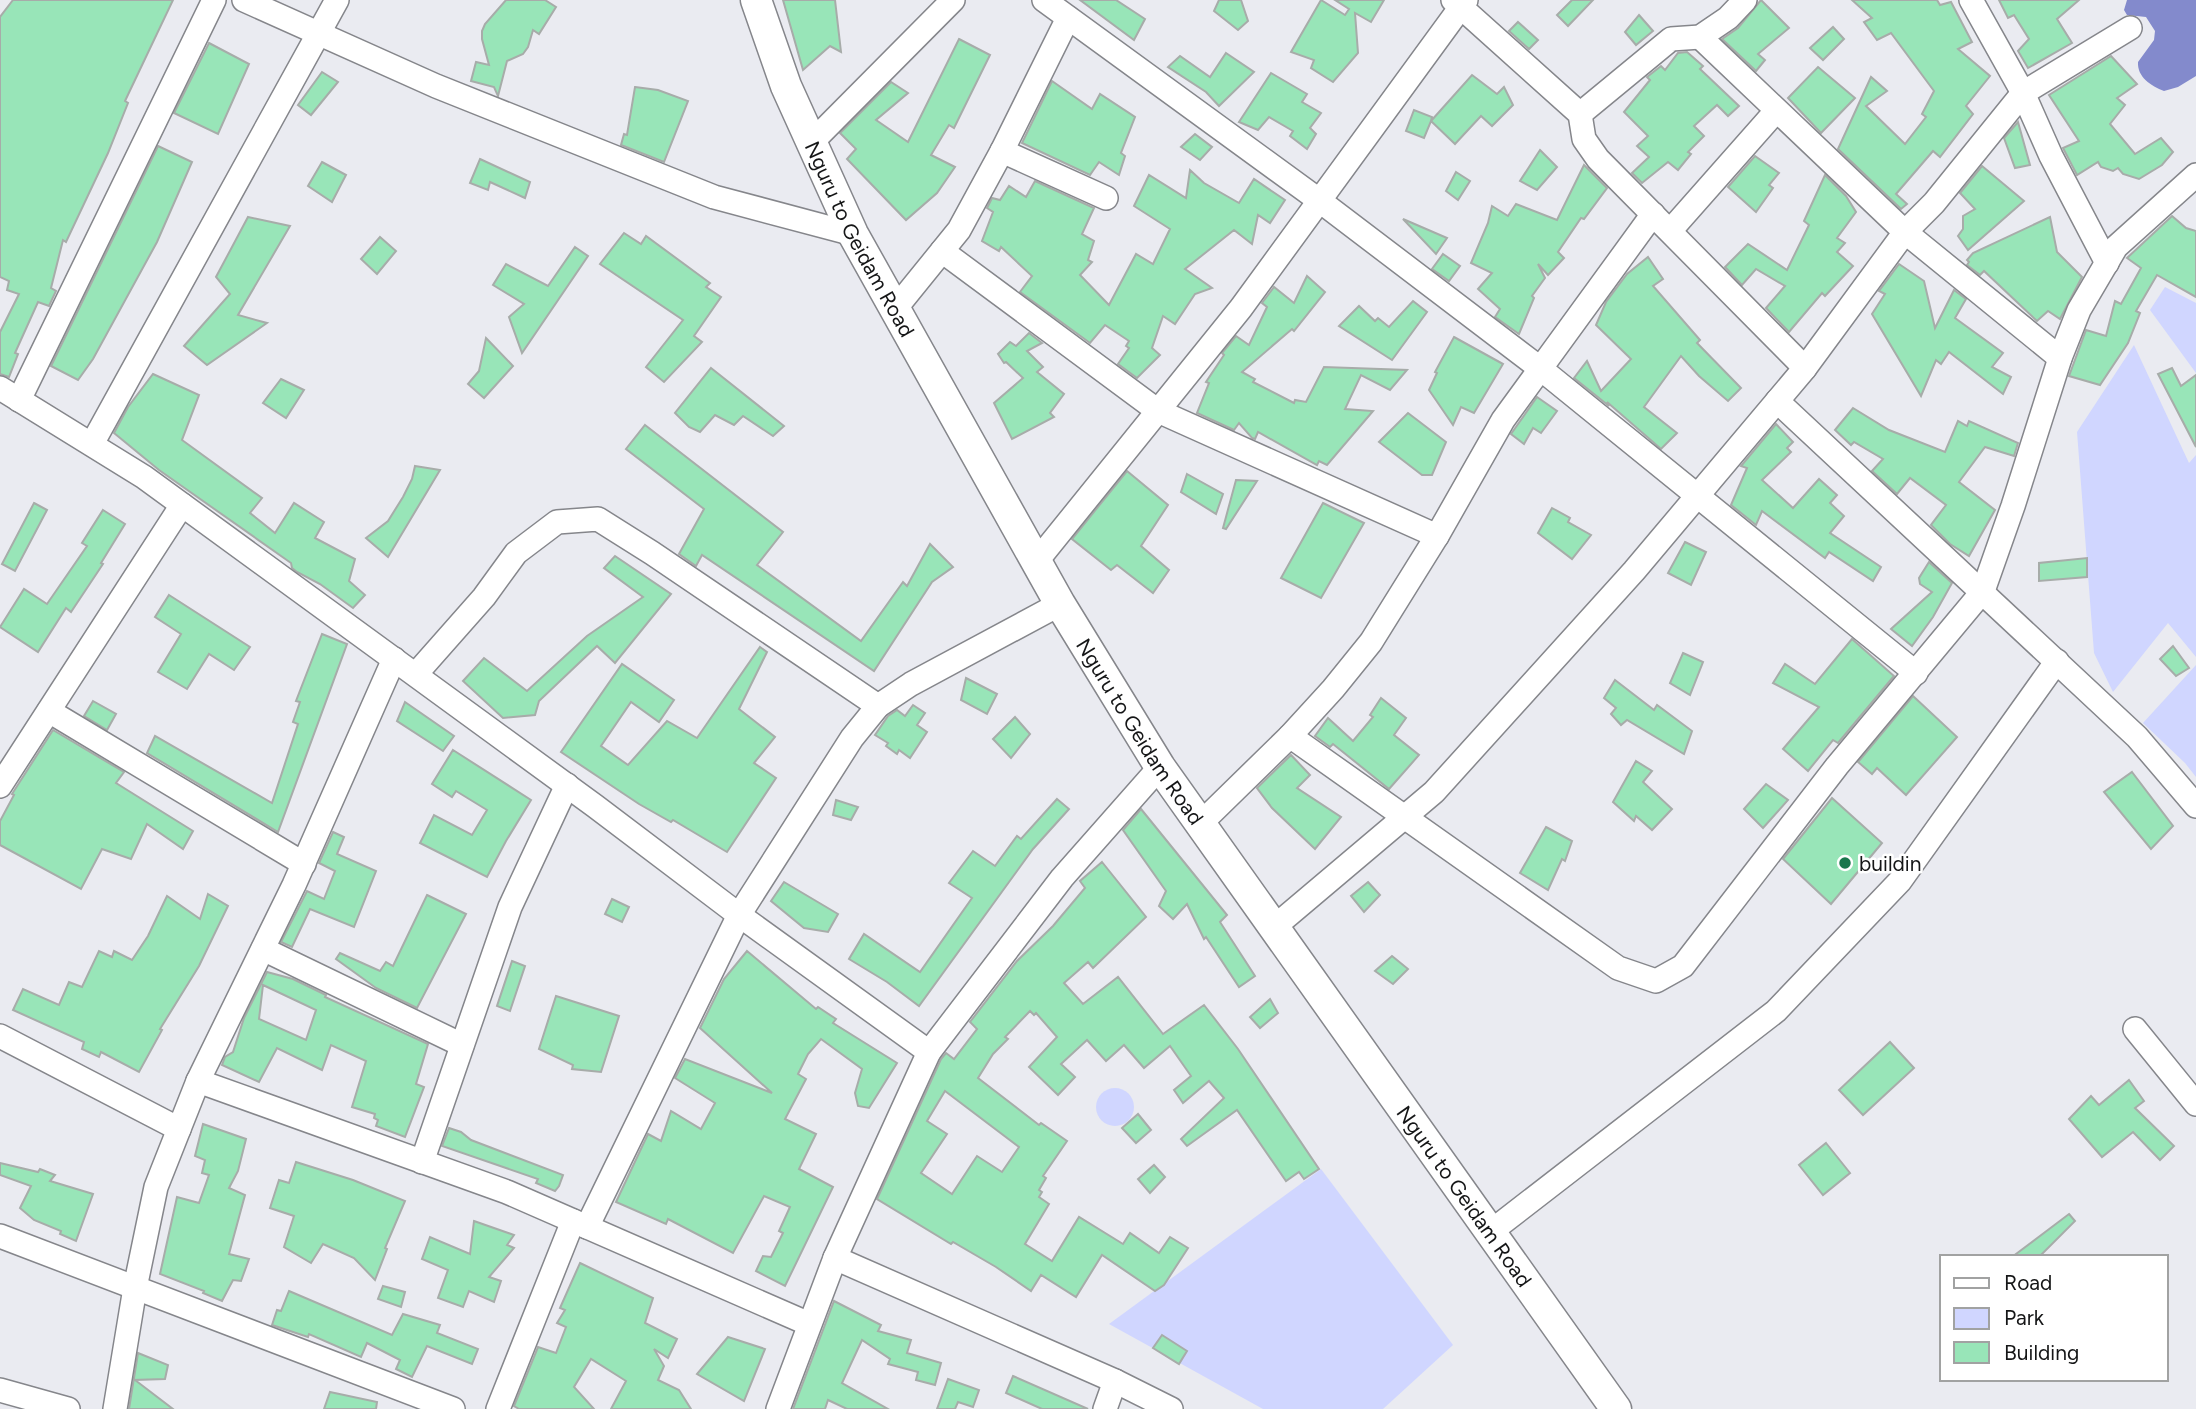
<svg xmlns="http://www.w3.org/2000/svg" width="2196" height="1409" font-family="Figtree,sans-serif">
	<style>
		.green { fill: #d0d6ff }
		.water { fill: #838acc }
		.building { fill: #98e5b8; stroke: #a7aca9; stroke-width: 2; fill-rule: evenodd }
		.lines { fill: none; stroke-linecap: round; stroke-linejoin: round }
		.minor-casing { stroke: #85868b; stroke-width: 26 }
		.major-casing { stroke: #85868b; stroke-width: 33 }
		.minor { stroke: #fff; stroke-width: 23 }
		.major { stroke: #fff; stroke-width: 30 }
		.poi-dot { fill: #19764c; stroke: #fff; stroke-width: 2.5 }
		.labels { text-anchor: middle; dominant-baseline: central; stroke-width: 5; stroke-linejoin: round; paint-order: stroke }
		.street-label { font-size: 21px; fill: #151617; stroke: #fff }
		.poi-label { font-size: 21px; fill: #151617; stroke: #fff; text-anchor: start }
	</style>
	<rect width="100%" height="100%" fill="#eaebf1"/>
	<!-- green -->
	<g class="green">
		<polygon points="2165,287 2196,303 2196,373 2150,310"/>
		<polygon points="2134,345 2189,463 2196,455 2196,657 2168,623 2113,692 2094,653 2077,432"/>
		<polygon points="2196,665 2196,777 2185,763 2143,723"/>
		<circle cx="1115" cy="1107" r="19"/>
		<polygon points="1321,1169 1453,1345 1383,1409 1263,1409 1109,1324"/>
	</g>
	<!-- water -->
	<path class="water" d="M2127,0h69v76l-18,11 -14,4c-13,-5 -27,-14 -26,-29l16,-22 1,-9 -9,-14 -19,-2 -3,-5z"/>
	<!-- building -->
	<g class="building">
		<polygon points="13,0 173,0 125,101 128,103 108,153 66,242 63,240 51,288 56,291 49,306 38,302 15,353 18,354 9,377 0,374 0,332 19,294 7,290 9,281 0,277 0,17"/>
		<polygon points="506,0 545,0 556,7 539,34 533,30 528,47 523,54 507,61 498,96 494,87 471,81 476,62 489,65 482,39 482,31 485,24"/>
		<polygon points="783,0 835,0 841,52 830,46 803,70"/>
		<polygon points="1080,0 1116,0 1145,19 1134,40"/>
		<polygon points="1219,0 1241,0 1248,21 1238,30 1214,11"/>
		<polygon points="1321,0 1345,15 1349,9 1335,0 1384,0 1371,22 1355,13 1358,53 1333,82 1311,68 1314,60 1291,52"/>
		<polygon points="1572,0 1593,0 1568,26 1557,15"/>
		<polygon points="1761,0 1789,28 1758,54 1765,60 1756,71 1722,39 1738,28"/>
		<polygon points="1852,0 1937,0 1940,5 1951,2 1972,42 1958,49 1990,76 1966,106 1973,114 1940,157 1933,151 1896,194 1907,204 1901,209 1838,149 1871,77 1887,91 1866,106 1905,144 1926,117 1922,114 1934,91 1891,33 1877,40 1864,22 1872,18"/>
		<polygon points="1999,0 2079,0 2057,19 2072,43 2028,68 2018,51 2029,39 2014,15 2008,18"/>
		<polygon points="1639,15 1653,31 1636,45 1625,32"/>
		<polygon points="1518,22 1538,40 1529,49 1509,31"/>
		<polygon points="1833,27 1844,39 1823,60 1810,48"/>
		<polygon points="959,39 990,55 954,128 949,125 931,155 955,167 937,193 906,220 847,159 856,149 840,133 891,82 908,93 876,120 908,142"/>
		<polygon points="209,43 249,64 218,134 174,113"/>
		<polygon points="1687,52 1703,66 1700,69 1739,106 1728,116 1717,105 1694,126 1704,136 1688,152 1691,154 1678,170 1668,162 1642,183 1632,173 1649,157 1637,146 1648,136 1624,112 1650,80 1647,77 1661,66 1665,70 1678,53"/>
		<polygon points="1226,53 1254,72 1219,106 1206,92 1168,67 1180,56 1210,77"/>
		<polygon points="2111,56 2137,84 2117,98 2125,105 2110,124 2135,154 2161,138 2173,152 2162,165 2139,179 2123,174 2118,168 2113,171 2101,167 2098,162 2077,175 2063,148 2079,141 2049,95"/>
		<polygon points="1818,67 1855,98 1821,133 1788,98"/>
		<polygon points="322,72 338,82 311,115 298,105"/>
		<polygon points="1271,73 1307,94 1302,102 1321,113 1310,128 1316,134 1307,149 1290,136 1293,131 1269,117 1258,130 1239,122"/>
		<polygon points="1472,75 1497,94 1504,87 1513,105 1492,126 1481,116 1455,144 1431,121 1424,138 1406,131 1414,110 1432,117 1431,121"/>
		<polygon points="1052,81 1092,109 1100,94 1135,117 1121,153 1125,156 1119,175 1099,162 1090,175 1022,143"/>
		<polygon points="635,87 658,90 688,101 664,162 621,145 624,134 627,135"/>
		<polygon points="2018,122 2030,165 2015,168 2004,138"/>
		<polygon points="1195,134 1212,147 1200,160 1181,147"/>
		<polygon points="158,146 192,162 157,242 93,359 78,380 51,366"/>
		<polygon points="1540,150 1557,167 1537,190 1520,181"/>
		<polygon points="1755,156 1779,173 1769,185 1773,188 1756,212 1728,187"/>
		<polygon points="480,159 530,182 525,198 490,182 488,190 470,183"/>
		<polygon points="322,162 346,175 332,202 308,186"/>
		<polygon points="1584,165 1607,188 1584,219 1581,218 1558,252 1564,258 1548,275 1538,264 1545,278 1532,296 1534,298 1519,334 1495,317 1500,309 1478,289 1492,273 1471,263 1488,223 1492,206 1508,216 1516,204 1557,220"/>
		<polygon points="1982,166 2024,201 1968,250 1958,236 1963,229 1963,216 1975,209 1960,193"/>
		<polygon points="1190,170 1204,183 1239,203 1254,179 1285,200 1270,223 1258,215 1252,244 1234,230 1185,269 1212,288 1195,294 1175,324 1163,316 1152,348 1160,355 1137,378 1118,364 1129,348 1126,346 1129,341 1105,325 1090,343 1020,292 1032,276 1001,247 999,251 982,241 993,212 987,208 992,198 1000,200 1009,186 1026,197 1035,181 1094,208 1082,234 1094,241 1088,260 1092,262 1080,275 1109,305 1136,254 1153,264 1170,229 1134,206 1149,175 1186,198"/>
		<polygon points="1456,172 1470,181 1458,200 1446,191"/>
		<polygon points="1825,175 1846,196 1856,212 1837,238 1845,243 1837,252 1853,266 1825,296 1822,293 1789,332 1766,308 1785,286 1756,269 1742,285 1725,267 1748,244 1787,270 1809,225 1804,221"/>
		<polygon points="2172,216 2186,228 2196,231 2196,297 2157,275 2136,311 2140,313 2128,343 2100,385 2069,376 2086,330 2106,336 2115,301 2121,304 2141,268 2127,258"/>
		<polygon points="248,217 290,226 238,315 267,323 207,365 184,346 230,294 216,277"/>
		<polygon points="2050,217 2057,252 2082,277 2060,319 2048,311 2037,321 1984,271 1980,275 1967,265 1969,262 1967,260 1973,253"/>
		<polygon points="1403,219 1447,238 1436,254"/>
		<polygon points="624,233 641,244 646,236 710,283 706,287 721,297 694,336 702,342 664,382 646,367 683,320 600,264"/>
		<polygon points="380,237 396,251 377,274 361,259"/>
		<polygon points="575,247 588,256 522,353 509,317 524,304 493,285 506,264 548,286"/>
		<polygon points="1443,254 1460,266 1449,281 1432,269"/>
		<polygon points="1648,257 1663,279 1653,286 1700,340 1697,343 1741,388 1728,401 1699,376 1681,356 1644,407 1677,433 1661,449 1607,402 1609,406 1574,378 1587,361 1601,391 1631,359 1596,325 1606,302 1627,274"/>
		<polygon points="1899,264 1924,281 1935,328 1954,290 1966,299 1955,318 2003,353 1992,367 2011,377 2003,394 1949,352 1941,364 1936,360 1921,396 1872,314 1885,294 1879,291"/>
		<polygon points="1307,276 1325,292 1294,331 1292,329 1242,372 1255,379 1253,382 1294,403 1295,400 1306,402 1324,367 1407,370 1390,390 1361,375 1345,409 1373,411 1327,465 1319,461 1317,465 1258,432 1255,439 1252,438 1239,423 1234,430 1197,413 1209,383 1206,382 1224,355 1222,353 1236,336 1249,345 1267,307 1262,303 1274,287 1294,303"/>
		<polygon points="1413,301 1427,312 1392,360 1339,326 1359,306 1375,321 1378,318 1389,327"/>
		<polygon points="1029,333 1042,343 1027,351 1043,367 1037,372 1064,394 1050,413 1054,417 1012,439 994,403 1023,378 1006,362 1004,363 998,354 1010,342 1016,346"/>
		<polygon points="1454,337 1503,364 1474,413 1461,407 1453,425 1429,390 1437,373 1435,372"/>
		<polygon points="486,338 513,366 484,398 468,384 479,371"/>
		<polygon points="711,368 784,426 773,436 743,416 734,425 715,415 700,432 689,427 675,413"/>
		<polygon points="2172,368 2181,386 2196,375 2196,447 2158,374"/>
		<polygon points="153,374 199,395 182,440 262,498 250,513 275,533 294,503 324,522 315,538 355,559 349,581 365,595 353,608 320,584 297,572 292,568 291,563 159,470 114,433 128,407"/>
		<polygon points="281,379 304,390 286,418 263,403"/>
		<polygon points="1537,397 1557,411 1541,433 1533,428 1524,444 1511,434"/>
		<polygon points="1853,408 1889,430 1945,452 1958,421 1967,426 1969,421 2018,443 2014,456 1985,447 1959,482 1995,510 1969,556 1950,544 1931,525 1946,505 1910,478 1897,494 1872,471 1883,459 1854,442 1851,445 1835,430"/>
		<polygon points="1408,413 1446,442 1432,475 1422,475 1379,442"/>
		<polygon points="1776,424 1793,442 1787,448 1791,452 1762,480 1793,508 1819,479 1837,495 1830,503 1844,516 1830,533 1881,567 1873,581 1829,552 1825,558 1762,511 1756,525 1731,505 1747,468 1741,466"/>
		<polygon points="645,425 783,532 757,565 861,641 903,582 907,586 930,544 953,567 932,582 874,671 702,555 696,566 679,554 704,509 626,449"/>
		<polygon points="415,466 440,470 388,557 366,538 388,521 403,497 412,479"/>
		<polygon points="1127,471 1168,505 1141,546 1169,570 1153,593 1117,565 1111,570 1072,539"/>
		<polygon points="1187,474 1223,494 1216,514 1181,492"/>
		<polygon points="1236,480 1257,481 1226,529 1223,528"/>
		<polygon points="34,503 47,510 15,571 2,564"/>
		<polygon points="1323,503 1364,523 1321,598 1281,578"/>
		<polygon points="1552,508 1570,518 1568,522 1591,535 1572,559 1538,533"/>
		<polygon points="103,510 125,524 101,563 103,564 71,612 66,608 38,652 0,627 24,589 47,604 87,546 82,543"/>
		<polygon points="1685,542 1706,552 1691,585 1668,573"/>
		<polygon points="615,556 671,594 615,663 597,646 539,701 535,715 503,718 463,681 484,658 527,691 587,636 643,597 604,568"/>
		<polygon points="2087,558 2087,577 2039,581 2039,563"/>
		<polygon points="1929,562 1952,583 1933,617 1912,646 1891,629 1932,592 1920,584 1919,578"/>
		<polygon points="169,595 250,647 234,670 209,654 187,689 158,672 181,634 155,617"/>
		<polygon points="322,634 347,644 278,832 147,753 155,736 272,803 298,724 293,722 300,702 296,701"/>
		<polygon points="1852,639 1894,676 1838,743 1833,740 1808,771 1783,749 1819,707 1773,683 1785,664 1815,684"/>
		<polygon points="2173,646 2189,668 2176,676 2160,659"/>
		<polygon points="760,647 767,652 739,709 775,737 754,763 776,778 727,852 673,820 671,822 639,804 561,752 622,664 674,700 659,722 631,702 601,746 628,765 667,721 697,738"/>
		<polygon points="1683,653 1703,662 1690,695 1670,683"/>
		<polygon points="966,678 997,694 987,714 961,700"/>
		<polygon points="1615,680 1654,710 1657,705 1692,731 1684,754 1627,720 1621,725 1611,714 1616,708 1604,698"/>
		<polygon points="1913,696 1957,737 1906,795 1877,768 1872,774 1858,762"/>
		<polygon points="1381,698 1406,718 1394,735 1419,755 1389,789 1333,744 1330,747 1315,736 1328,718 1353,741 1373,717 1370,715"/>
		<polygon points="93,701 116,714 107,730 84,716"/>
		<polygon points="405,702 454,736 443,751 397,721"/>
		<polygon points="913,705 925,713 917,725 927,732 910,758 899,750 897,754 886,746 888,743 875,735 888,716 897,710 905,716"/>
		<polygon points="1015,717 1030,734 1011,758 993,739"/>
		<polygon points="53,730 124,772 116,783 193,831 183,849 147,824 131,859 102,849 81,889 0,845 0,821 14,795 12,794"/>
		<polygon points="453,750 531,800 506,841 487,877 420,843 434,815 472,835 487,810 456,791 452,797 432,784"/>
		<polygon points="1291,755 1310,775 1297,788 1341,817 1315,849 1272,808 1257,788"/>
		<polygon points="1636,761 1652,771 1643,782 1672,809 1652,830 1636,816 1634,821 1613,802"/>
		<polygon points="2132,772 2173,826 2151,849 2104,792"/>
		<polygon points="1766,784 1788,800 1763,828 1744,809"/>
		<polygon points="1832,798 1882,843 1831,904 1783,859"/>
		<polygon points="1057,799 1069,809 1033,849 919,1006 887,982 849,959 864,934 920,972 972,898 949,883 973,851 995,866 1017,836 1021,839"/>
		<polygon points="836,800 858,807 851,820 833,815"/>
		<polygon points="1141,809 1227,915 1220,922 1255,976 1239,987 1206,937 1204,939 1187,904 1173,919 1159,906 1166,891 1123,830"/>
		<polygon points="1546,827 1572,841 1565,861 1562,859 1548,890 1520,873"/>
		<polygon points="333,832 344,837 337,854 376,871 354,927 310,909 292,947 281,942 307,891 324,899 335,871 319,863"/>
		<path d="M1102,862l44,55 -53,51 -5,-6 -24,21 19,21 35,-27 45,57 41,-29 34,44 81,120 -15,10 -5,-7 -13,9 -49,-71 -50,36 -6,-7 43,-41 -15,-17 -26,22 -9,-13 17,-14 -21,-30 -26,22 -20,-23 -18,16 -19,-21 -26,24 14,13 -17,18 -29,-28 28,-30 -21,-24 -2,2 -4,-4 -25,26 3,2 -15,15 -15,24 61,47 2,-2 26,18 -24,35 3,2 -7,12 3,2 -3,5 10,7 -24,40 27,17 27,-44 44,27 7,-11 29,20 11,-16 18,11 -24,37 -9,6 -53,-36 -26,42 -35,-22 -10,16 -35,-24 -43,-25 -2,2 -74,-45 64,-140 5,-6 8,6 23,-30 -7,-7 47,-61 36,-35 32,-38 -5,-7zM945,1091l74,56 -17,25 -25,-16 -25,38 -31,-21 26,-39 -20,-13z"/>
		<polygon points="784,882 838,914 828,932 804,928 771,901"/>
		<polygon points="1368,882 1380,895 1364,912 1351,896"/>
		<polygon points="208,894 228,906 199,966 160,1029 162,1030 139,1072 101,1052 99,1057 82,1049 84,1042 13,1010 23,989 59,1005 69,982 82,987 99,951 112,957 114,951 132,960 148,936 167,896 200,919"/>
		<polygon points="427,895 466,914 417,1008 376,988 336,959 340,953 380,971 386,962 393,966"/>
		<polygon points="612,899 629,907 622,922 605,914"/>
		<polygon points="747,951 816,1009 818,1007 836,1019 833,1023 897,1063 869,1108 858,1106 855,1093 862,1069 821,1039 808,1054 798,1074 806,1079 785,1119 816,1134 799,1169 833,1187 785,1286 756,1271 763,1256 771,1257 783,1233 779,1231 790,1207 764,1196 733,1253 668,1219 666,1224 616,1202 648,1134 661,1141 671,1111 701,1129 715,1103 675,1078 685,1059 772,1093 700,1028 724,979"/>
		<polygon points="1392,956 1408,969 1393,984 1375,971"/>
		<polygon points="512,961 525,966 510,1011 497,1006"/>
		<path d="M267,972l26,7 33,16 -1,2 103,47 -12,40 8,3 -19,50 -29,-11 2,-6 -4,-2 1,-4 -23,-7 14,-46 -35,-16 -9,25 -45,-22 -18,34 -37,-17 3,-8 8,-5 11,-34zM263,985l53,25 -10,30 -47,-21z"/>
		<polygon points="556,996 619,1016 601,1072 572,1069 573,1065 539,1049"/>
		<polygon points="1270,999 1278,1013 1260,1028 1250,1017"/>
		<polygon points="1890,1042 1914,1068 1863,1115 1839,1090"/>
		<polygon points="2129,1080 2144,1101 2135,1108 2174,1146 2160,1160 2133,1132 2102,1157 2069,1119 2091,1096 2099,1105"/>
		<polygon points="1138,1114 1151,1130 1136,1143 1122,1128"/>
		<polygon points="203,1124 246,1139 238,1171 229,1188 245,1195 229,1254 249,1259 241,1281 233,1280 222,1301 203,1293 204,1291 160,1274 177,1197 199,1203 209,1175 202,1173 205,1160 195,1156"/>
		<polygon points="449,1128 461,1132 471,1140 563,1175 559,1186 555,1191 536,1183 538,1179 442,1146"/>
		<polygon points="1826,1143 1850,1173 1823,1195 1799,1165"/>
		<polygon points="296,1162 353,1180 405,1201 385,1248 387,1249 375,1280 354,1258 323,1244 311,1263 284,1247 294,1216 270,1208 279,1180 289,1183"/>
		<polygon points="0,1163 38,1172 40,1169 55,1175 50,1181 93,1194 76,1241 60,1234 61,1231 34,1220 20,1208 31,1186 0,1175"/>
		<polygon points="1154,1165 1165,1177 1150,1193 1138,1179"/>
		<polygon points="2069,1214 2075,1221 2039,1257 2012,1257"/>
		<polygon points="474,1221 514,1235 507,1245 514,1248 489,1277 501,1281 494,1302 469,1291 463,1307 438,1298 448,1270 422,1259 430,1237 470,1254"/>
		<polygon points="580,1263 653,1298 645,1323 677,1339 668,1358 654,1349 664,1366 658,1380 679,1390 691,1409 611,1409 626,1381 591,1359 574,1387 594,1409 519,1409 514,1406 538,1347 556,1353 566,1327 557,1323 565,1310 560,1308"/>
		<polygon points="383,1286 405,1292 401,1307 378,1299"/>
		<polygon points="289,1291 392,1335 403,1314 440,1325 437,1333 478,1349 472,1364 427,1346 412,1377 396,1369 400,1360 367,1343 361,1357 309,1334 308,1337 272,1325 277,1310 281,1311"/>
		<polygon points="834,1301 881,1325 878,1331 911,1340 907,1353 941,1363 935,1385 916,1380 918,1372 888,1364 890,1359 862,1340 842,1383 888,1409 847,1409 828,1400 825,1409 793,1409"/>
		<polygon points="1162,1335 1187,1351 1179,1364 1153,1348"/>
		<polygon points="728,1337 765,1349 744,1401 697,1374"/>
		<polygon points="138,1353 168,1365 165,1379 135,1380 173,1409 129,1409"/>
		<polygon points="1013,1376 1088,1409 1042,1409 1006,1393"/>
		<polygon points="948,1379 979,1390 973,1407 958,1402 955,1409 937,1409"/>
		<polygon points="330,1392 377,1402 376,1409 324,1409"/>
	</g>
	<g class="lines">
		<!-- minor casing -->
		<g class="minor-casing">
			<g id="minor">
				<polyline points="244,0 436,86 714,197 853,234"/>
				<polyline points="1044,0 1320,201 1541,369 1916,673"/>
				<polyline points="1453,0 1580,114 1584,139 1598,159 1805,368"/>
				<polyline points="1971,0 2023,93 2051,156 2107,263"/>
				<polyline points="1700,37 1905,232 2060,358"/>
				<polyline points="1580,114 1671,39 1700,37 1728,18 1745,0"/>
				<polyline points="812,142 953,0"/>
				<polyline points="1002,151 1106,198"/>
				<polyline points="1670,231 1776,111"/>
				<polyline points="942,251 1158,411 1437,536"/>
				<polyline points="895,309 959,230 1002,151 1068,18"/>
				<polyline points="0,388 144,477 595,806 739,915 929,1052"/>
				<polyline points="19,400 214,0"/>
				<polyline points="1777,401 2137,737 2196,806"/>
				<polyline points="92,444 337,0"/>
				<polyline points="1036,562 1241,308 1466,0"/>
				<polyline points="416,674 484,597 516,553 557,522 598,519 652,553 878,706"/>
				<polyline points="49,711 304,864"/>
				<polyline points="1290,736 1618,968 1656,981 1683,966 1837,766 1983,591 2013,506 2060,358 2079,310 2116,247 2196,175"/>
				<polyline points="0,786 182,505"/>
				<polyline points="1200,824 1290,736 1333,689 1371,642 1437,536 1503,420 1653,214"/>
				<polyline points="1273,928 1434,792 1634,571 1805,368 1905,232 1934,203 2023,93 2130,28"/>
				<polyline points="263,949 462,1045"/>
				<polyline points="2135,1029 2196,1104"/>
				<polyline points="0,1036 179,1129"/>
				<polyline points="198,1081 507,1192 809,1324"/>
				<polyline points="422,1162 510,907 567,785"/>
				<polyline points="587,1227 739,915 852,738 878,706 911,684 1060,604"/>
				<polyline points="1489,1233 1776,1011 1900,881 2057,661"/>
				<polyline points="0,1236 453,1409"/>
				<polyline points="835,1258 1115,1381 1171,1409"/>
				<polyline points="0,1390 68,1409"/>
				<polyline points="115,1409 135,1288 156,1187 198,1081 294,885 394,659"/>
				<polyline points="498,1409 573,1221"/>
				<polyline points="778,1409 835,1258 929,1052 1062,878 1160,767"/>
				<polyline points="1105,1409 1115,1381"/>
			</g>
		</g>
		<!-- major casing -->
		<g class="major-casing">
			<g id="major">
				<path id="s1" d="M756,0l30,86 67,148 207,370 100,163 456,642"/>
			</g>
		</g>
		<!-- minor -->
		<use href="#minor" class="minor"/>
		<!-- major -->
		<use href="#major" class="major"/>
	</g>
	<!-- markers -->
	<circle class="poi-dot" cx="1845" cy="863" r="7"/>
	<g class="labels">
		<!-- street labels -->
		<g class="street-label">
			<text stroke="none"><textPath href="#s1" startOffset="261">Nguru to Geidam Road</textPath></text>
			<text stroke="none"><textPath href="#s1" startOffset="828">Nguru to Geidam Road</textPath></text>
			<text stroke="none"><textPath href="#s1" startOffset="1395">Nguru to Geidam Road</textPath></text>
		</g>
		<!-- poi labels -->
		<g class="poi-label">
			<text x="1859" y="863">buildin</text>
		</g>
	</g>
	<!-- legend -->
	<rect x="1940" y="1255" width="228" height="126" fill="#ffffff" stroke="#a1a2a2" stroke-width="2"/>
	<rect x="1954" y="1278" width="35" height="10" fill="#ffffff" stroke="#a1a2a2" stroke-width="2"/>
	<text x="2004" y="1290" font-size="21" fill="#151617">Road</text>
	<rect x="1954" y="1308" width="35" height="21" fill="#d0d6ff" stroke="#a1a2a2" stroke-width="2"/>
	<text x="2004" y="1325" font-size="21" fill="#151617">Park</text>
	<rect x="1954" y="1342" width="35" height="21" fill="#98e5b8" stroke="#a1a2a2" stroke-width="2"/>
	<text x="2004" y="1360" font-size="21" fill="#151617">Building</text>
</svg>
